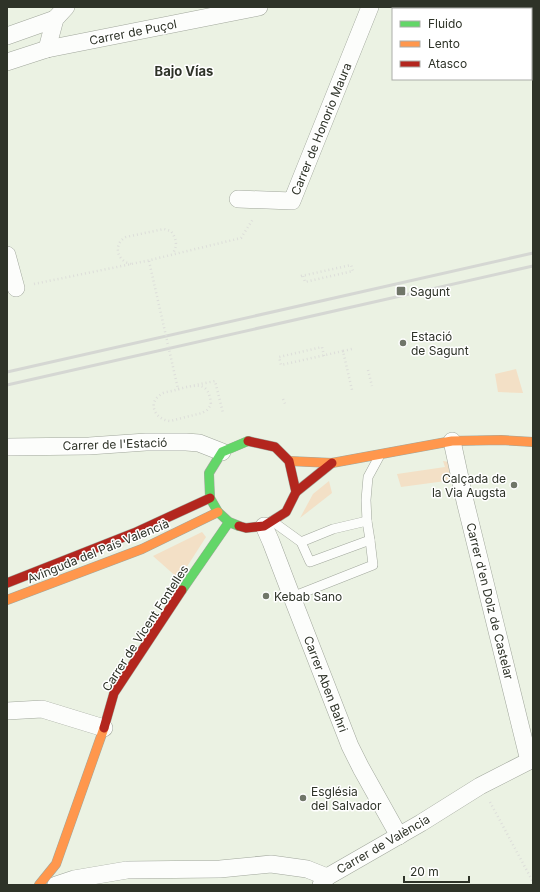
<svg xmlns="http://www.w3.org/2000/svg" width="540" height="892" font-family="Inter,sans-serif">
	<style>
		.green { fill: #f3e0c6 }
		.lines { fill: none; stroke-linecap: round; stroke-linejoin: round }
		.lane-casing { stroke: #a1a79c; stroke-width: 10 }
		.street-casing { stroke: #a1a79c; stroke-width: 18 }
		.fast-casing { stroke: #a1a79c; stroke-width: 10 }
		.slow-casing { stroke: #a1a79c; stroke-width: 10 }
		.jam-casing { stroke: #a1a79c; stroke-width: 10 }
		.path { stroke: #dddeda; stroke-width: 2.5; stroke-dasharray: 1 3; stroke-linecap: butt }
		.lane { stroke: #fcfdfb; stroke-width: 9 }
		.street { stroke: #fcfdfb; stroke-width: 17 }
		.fast { stroke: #63d668; stroke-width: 9 }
		.slow { stroke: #ff974d; stroke-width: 9 }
		.jam { stroke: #b3261e; stroke-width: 9 }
		.rail { stroke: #d5d7d3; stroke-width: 3 }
		.path-bridge { stroke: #dddeda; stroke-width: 2.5; stroke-dasharray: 1 3; stroke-linecap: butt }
		.poi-dot { fill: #707669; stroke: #fff; stroke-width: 1.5 }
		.labels { text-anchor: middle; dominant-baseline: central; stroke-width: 3; stroke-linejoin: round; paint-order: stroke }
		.street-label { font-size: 12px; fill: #2e3328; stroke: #fff }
		.poi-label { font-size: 12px; fill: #2e3328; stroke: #fff; text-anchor: start }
		.neighbourhood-label { font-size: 13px; font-weight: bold; fill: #2e3328; stroke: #fff }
	</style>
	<rect width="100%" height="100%" fill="#ebf2e3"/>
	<!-- green -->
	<g class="green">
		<polygon points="516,369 523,393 498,392 495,374"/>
		<polygon points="443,461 449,462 453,480 401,487 397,474 445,467"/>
		<polygon points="329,481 332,493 300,518 313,494"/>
		<polygon points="202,532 206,537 179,579 153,556"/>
	</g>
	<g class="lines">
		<!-- lane casing -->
		<g class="lane-casing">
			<g id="lane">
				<polyline points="272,521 301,542 310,562 370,540"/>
				<polyline points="301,542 333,529 367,521"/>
				<polyline points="292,597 373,565 370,540 367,521 366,500 368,477 380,455"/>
			</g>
		</g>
		<!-- street casing -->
		<g class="street-casing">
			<g id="street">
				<polyline points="7,36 55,19"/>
				<polyline points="47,49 55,19 66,7"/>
				<polyline points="7,62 47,49 259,7"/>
				<polyline points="238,199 292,201 370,7"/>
				<polyline points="7,255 16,288"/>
				<polyline points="452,441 465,501 529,761"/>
				<polyline points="7,447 89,446 146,442 186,442 199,443 222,452"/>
				<polyline points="264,526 271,542 292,597 350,746 361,768 399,836"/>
				<polyline points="7,711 42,709 104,728"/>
				<polyline points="56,885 74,879 127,870 220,869 271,864 307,869 327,877"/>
				<polyline points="321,885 327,877 421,823 480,786 529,761 533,760"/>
			</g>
		</g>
		<!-- fast casing -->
		<g class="fast-casing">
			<g id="fast">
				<polyline points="239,526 229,522 218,512 210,498 209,473 222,452 248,441"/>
				<polyline points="182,590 229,522"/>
			</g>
		</g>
		<!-- slow casing -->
		<g class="slow-casing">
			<g id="slow">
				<polyline points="289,461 332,463 452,441 501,440 533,442"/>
				<polyline points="7,600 142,549 218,512"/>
				<polyline points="39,885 56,864 104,728"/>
			</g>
		</g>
		<!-- jam casing -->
		<g class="jam-casing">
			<g id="jam">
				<polyline points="296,492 332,463"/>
				<polyline points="239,526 246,528 264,526 286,512 296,492 289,461 275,447 248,441"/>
				<polyline points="7,583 134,533 210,498"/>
				<polyline points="104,728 114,693 182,590"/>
			</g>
		</g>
		<!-- path -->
		<g class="path">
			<path d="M131,264c-2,-1 -5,-1 -7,-3 -9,-7 -8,-19 2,-24l38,-8 7,2c5,7 7,14 2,22"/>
			<polyline points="301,276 306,275 351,265 353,271 305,282 303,275 301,276"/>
			<polyline points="34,284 146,261 241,238 253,219"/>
			<polyline points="343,351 352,349"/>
			<polyline points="324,356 322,347 279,357 281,365 343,351 352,390"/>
			<polyline points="368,370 372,386"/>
			<path d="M178,389c19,-4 31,-9 33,16l-4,5 -5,3 -32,8c-14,-1 -23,-17 -10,-26 3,-3 8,-3 12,-4 14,-4 28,-7 43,-10l8,32"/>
			<polyline points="283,399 286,406"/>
			<polyline points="490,802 533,882"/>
		</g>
		<!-- lane -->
		<use href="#lane" class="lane"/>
		<!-- street -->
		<use href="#street" class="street"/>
		<!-- fast -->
		<use href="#fast" class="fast"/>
		<!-- slow -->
		<use href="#slow" class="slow"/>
		<!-- jam -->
		<use href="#jam" class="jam"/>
		<!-- rail -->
		<g class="rail">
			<polyline points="7,372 533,253"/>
			<polyline points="7,385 533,266"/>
		</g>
		<!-- path-bridge -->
		<polyline class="path-bridge" points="149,261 178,389"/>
	</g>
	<!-- markers -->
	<g class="poi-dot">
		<rect x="396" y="286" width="10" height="10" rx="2"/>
		<circle cx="403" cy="343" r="4"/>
		<circle cx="514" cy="485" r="4"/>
		<circle cx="266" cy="596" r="4"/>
		<circle cx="303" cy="798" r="4"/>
	</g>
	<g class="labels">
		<!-- street labels -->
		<g class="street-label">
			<text transform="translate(133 32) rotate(-11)">Carrer de Puçol</text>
			<text transform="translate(321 129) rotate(-68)">Carrer de Honorio Maura</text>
			<text transform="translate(115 444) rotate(-2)">Carrer de l'Estació</text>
			<text transform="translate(98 551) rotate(-22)">Avinguda del País Valencià</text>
			<text transform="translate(490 601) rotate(76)">Carrer d'en Dolz de Castelar</text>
			<text transform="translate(145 628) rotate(-57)">Carrer de Vicent Fontelles</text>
			<text transform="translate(326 684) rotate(69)">Carrer Aben Bahri</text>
			<text transform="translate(383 844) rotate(-30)">Carrer de València</text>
		</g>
		<!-- poi labels -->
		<g class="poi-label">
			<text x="410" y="291">Sagunt</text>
			<text x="411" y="336">Estació<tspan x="411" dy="14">de Sagunt</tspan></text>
			<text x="506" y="478" text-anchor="end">Calçada de<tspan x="506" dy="14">la Via Augsta</tspan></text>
			<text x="274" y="596">Kebab Sano</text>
			<text x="311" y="791">Església<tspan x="311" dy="14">del Salvador</tspan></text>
		</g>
		<!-- neighbourhood labels -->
		<g class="neighbourhood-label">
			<text x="184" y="71">Bajo Vías</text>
		</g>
	</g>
	<!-- border -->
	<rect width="540" height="892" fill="none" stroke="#2e3328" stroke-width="16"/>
	<!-- legend -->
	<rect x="392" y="8" width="140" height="72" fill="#ffffff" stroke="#abada9"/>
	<rect x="400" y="21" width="20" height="6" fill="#63d668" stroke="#abada9"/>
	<text x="428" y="28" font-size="12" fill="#2e3328">Fluido</text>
	<rect x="400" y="41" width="20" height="6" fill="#ff974d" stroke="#abada9"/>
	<text x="428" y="48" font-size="12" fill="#2e3328">Lento</text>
	<rect x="400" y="61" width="20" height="6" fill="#b3261e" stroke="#abada9"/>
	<text x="428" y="68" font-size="12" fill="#2e3328">Atasco</text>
	<!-- scale -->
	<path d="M404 876v6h65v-6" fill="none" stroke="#2e3328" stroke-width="2"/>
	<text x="410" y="876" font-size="12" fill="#2e3328" stroke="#ffffff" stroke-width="3" paint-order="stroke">20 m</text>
</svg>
